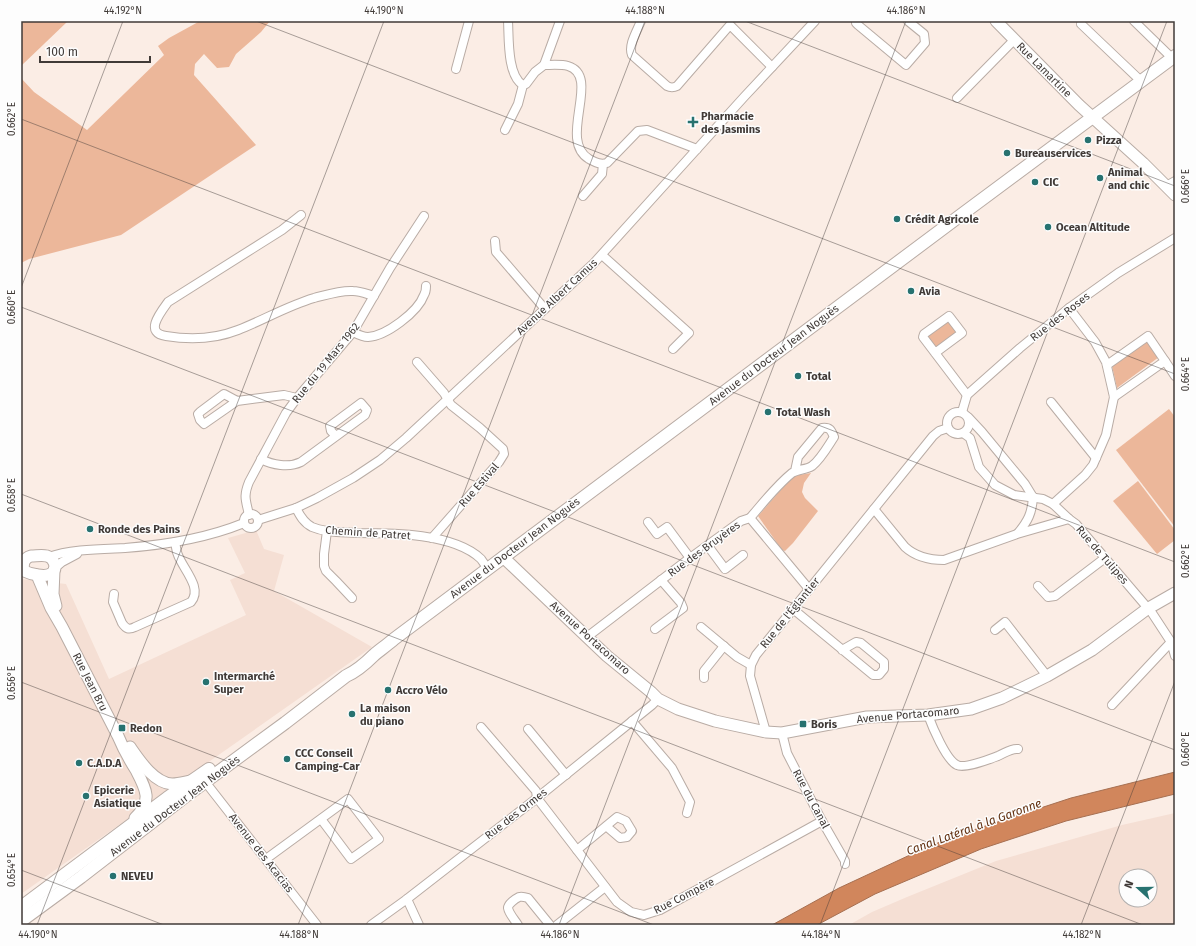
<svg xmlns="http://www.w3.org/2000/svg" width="1196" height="946" font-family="'Fira Sans',sans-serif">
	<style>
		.built { fill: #f5dfd4; fill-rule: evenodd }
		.green { fill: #ecb79a }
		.water { fill: #d1865c; stroke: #a66f51 }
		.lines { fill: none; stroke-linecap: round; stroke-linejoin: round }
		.street-casing { stroke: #b9aca5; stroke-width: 10 }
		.secondary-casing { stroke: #b9aca5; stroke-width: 13 }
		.primary-casing { stroke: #b9aca5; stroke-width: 14 }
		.street { stroke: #fff; stroke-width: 8 }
		.secondary { stroke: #fff; stroke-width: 11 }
		.primary { stroke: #fff; stroke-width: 12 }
		.ticks { fill: none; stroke: #403a37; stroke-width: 1; stroke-opacity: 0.45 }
		.poi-dot { fill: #277270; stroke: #fdfdfd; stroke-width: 1.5 }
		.labels { text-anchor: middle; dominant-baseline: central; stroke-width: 3; stroke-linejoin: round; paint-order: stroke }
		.street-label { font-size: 11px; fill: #403a37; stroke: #fdfdfd }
		.poi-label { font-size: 11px; font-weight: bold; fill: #403a37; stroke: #fdfdfd; text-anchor: start }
		.water-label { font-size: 12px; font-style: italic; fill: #653415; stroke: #fdfdfd }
		.neatline { fill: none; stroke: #403a37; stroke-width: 1.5 }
		.ticks-label { font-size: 10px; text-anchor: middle; fill: #403a37 }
	</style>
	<rect width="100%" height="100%" fill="#fbede5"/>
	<!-- built -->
	<g class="built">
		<polygon points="256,530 264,549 284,555 274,591 372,647 21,894 21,579 66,584 109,679 246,615 230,580 245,573 228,538"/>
		<path d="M1175,813v112h-326l23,-13 35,-15 89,-36 126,-36zM1126,876h24v24h-24z"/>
	</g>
	<!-- green -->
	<g class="green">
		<polygon points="21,21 68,21 21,66"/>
		<polygon points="200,21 270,21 261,32 236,54 229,67 217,68 204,54 195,64 194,75 256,145 121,235 29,259 21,263 21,78 34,92 87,130 164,55 158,46 169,38"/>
		<polygon points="948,321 957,333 936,348 928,336"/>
		<polygon points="1147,341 1159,357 1117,388 1112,366"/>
		<polygon points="1169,409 1175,417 1175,527 1116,450"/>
		<polygon points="811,473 804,483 802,492 805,498 818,511 793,543 785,551 782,550 758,516 793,476"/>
		<polygon points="1138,481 1175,530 1175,540 1157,554 1113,501"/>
	</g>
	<!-- water -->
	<polygon class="water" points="1175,772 1175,794 1066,821 981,849 875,894 817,925 772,925 839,888 925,848 958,835 1071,798"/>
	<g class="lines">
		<!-- street casing -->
		<g class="street-casing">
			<g id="street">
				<path d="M508,21c1,16 -1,55 15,64l3,-1 9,-12 9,-7 16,-44"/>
				<path d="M641,21c-4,10 -13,24 -9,34l35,31c4,2 6,2 10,0l53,-61 42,42"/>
				<polyline points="856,21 856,23 858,25 906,65 925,43 924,34 908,21"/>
				<polyline points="1134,21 1172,58"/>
				<polyline points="1081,24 1141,81"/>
				<path d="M544,65c7,0 17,-1 24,1 34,10 -11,74 21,93 6,3 11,6 18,4l31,-32 9,-1 50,19"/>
				<polyline points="456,69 469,21"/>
				<polyline points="957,98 1014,40"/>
				<polyline points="505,130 518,104 523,85"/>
				<polyline points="1166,186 1175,181"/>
				<polyline points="583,196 602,174 603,164"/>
				<path d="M301,215l-19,15 -114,72c-8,11 -24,31 -2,34 24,4 49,3 72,-6 26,-10 49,-24 76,-32 12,-3 27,-8 39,-7 7,0 14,3 21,5"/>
				<polyline points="495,241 496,252 545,309"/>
				<polyline points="602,255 689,333 673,349"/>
				<path d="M353,332c4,2 9,5 15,5 18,-1 50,-25 56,-42 2,-3 2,-6 2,-9"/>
				<polyline points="935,353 962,333 949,316 924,334 923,337 967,395"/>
				<polyline points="1165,361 1175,376"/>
				<polyline points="417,362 444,393 451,405 480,428 503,449 504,454 499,462 432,538"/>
				<polyline points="1107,365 1148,336 1165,361 1114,397"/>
				<polyline points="237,401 224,394 200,412 198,414 200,420 204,424 237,401 284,395 297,398"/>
				<polyline points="1051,402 1096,458"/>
				<circle cx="958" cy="423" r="11"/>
				<polyline points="962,412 967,395 1020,348 1069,308 1118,273 1175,238"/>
				<polyline points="968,417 982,432 1025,484 1033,497"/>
				<polyline points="963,433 970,438 979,467 995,485 1014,495 1043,499 1053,504 1069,519 1076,524 1152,613 1171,642 1112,705"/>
				<path d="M261,459c11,6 28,9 40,3l64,-47 2,-5 -6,-7 -31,23 1,5 5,5"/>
				<polyline points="1053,504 1085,475 1093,465 1106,435 1114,397 1106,362 1095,342 1069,308"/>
				<path d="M296,508c4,8 8,15 16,19 14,6 30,5 45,6 35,0 97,0 124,26 2,3 5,7 7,10"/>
				<path d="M874,509l31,38c11,10 24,13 39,13l73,-26 52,-15"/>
				<circle cx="251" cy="521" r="7"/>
				<path d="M249,515c-3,-15 -6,-18 0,-33l37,-69 11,-15 56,-66 37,-64 34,-52"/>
				<path d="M750,518c13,-15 26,-32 42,-45 6,-4 14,-3 20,-7 9,-7 16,-20 22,-29 -3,-7 -4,-10 -12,-9l-24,29 -3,14"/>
				<polyline points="258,520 296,508 317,498 353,478 380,460 406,438 593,264 744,97 815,21"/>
				<polyline points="648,522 657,534 667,527 690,558"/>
				<polyline points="327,531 324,554 324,566 326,571 336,581 352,598"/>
				<path d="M1018,533c10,-12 14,-20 15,-36"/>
				<polyline points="708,546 725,569 743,555"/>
				<path d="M49,557c20,-8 54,-8 76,-9 40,-3 82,-10 119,-25"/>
				<polyline points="55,568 62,562 77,554"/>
				<polyline points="1038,586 1048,597 1055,596 1105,558"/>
				<path d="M114,594l-1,8 9,21c4,6 7,7 13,4l56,-25c12,-14 -8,-33 -13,-47 -2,-4 -2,-9 -3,-13"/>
				<polyline points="793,609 873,675 879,675 884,669 884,662 861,643 856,642 842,650"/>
				<polyline points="701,627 737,657 751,665"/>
				<polyline points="655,629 683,608 681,603 661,580"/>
				<polyline points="995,630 1005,622 1047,676"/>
				<polyline points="587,637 690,558 741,521 750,518 809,589"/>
				<polyline points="1171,642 1175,656"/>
				<polyline points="704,678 704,671 724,646"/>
				<path d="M928,715c4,11 18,45 29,50 8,4 33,-6 41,-9 7,-3 13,-8 20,-7"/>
				<polyline points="632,721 672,768 690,802 687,813"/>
				<polyline points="481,727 536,791 537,798 617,902 631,912 644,915 660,910 822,821"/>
				<polyline points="528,729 566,775"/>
				<polyline points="766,732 750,676 751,665 756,655 933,436 939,431 948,428"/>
				<polyline points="782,733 787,753 822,821 845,861 845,864"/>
				<polyline points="203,779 317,925"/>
				<polyline points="577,850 617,817 626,821 632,831 627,837 620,838 606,826"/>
				<polyline points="266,859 348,799 379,839 351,859 321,819"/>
				<polyline points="407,899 419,925"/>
				<polyline points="371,925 407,899 537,798 652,705 658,699"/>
				<path d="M518,925c-3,-5 -9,-11 -10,-17 0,-4 7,-9 11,-11 3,-1 6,0 9,1l22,27"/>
				<polyline points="557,925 605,887"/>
			</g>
		</g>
		<!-- secondary casing -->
		<g class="secondary-casing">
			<g id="secondary">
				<polyline points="996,21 1079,105 1143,163 1175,195"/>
				<path d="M31,556c5,0 11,-1 16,0 7,2 11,12 5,17 -6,5 -22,1 -28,-2 -2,-7 0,-13 7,-15z"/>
				<polyline points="503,557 587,637 607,656 651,692 658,699 678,709 715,721 766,732 782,733 867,717 928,715 971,709 1002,698 1047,676 1092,650 1147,609 1175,593"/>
				<polyline points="54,570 53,594 56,606"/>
				<path d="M37,575l14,33 11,19 56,109c5,12 11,23 18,34 10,19 17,31 -1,48"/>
				<path d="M130,747c9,13 24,36 42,37 7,0 13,-2 19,-3"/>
			</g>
		</g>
		<!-- primary casing -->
		<g class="primary-casing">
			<g id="primary">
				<polyline points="21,907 167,798 209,769"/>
				<path d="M21,921l60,-44 106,-82 98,-72 61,-47c11,-5 19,-12 28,-21 6,-5 13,-10 20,-16l571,-427 210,-156"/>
			</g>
		</g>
		<!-- street -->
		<use href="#street" class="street"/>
		<!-- secondary -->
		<use href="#secondary" class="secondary"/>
		<!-- primary -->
		<use href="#primary" class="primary"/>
	</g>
	<!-- ticks -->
	<path class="ticks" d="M256,21l919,353M745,21l430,165M21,119l1154,443M21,288l102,-267M21,307l1154,443M21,494l1122,431M21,682l633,243M21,870l143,55M37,925l347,-904M298,925l347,-904M559,925l347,-904M820,925l347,-904M1081,925l94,-244"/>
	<!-- markers -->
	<g class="poi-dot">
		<path d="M691 116h4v4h4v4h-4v4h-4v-4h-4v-4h4z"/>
		<circle cx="1088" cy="140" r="4"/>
		<circle cx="1007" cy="153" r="4"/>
		<circle cx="1100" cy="178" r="4"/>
		<circle cx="1035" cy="182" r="4"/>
		<circle cx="897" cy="219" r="4"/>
		<circle cx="1048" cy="227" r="4"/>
		<circle cx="911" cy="291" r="4"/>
		<circle cx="798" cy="376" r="4"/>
		<circle cx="768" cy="412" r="4"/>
		<circle cx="90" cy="529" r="4"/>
		<circle cx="206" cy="682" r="4"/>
		<circle cx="388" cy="690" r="4"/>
		<circle cx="352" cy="714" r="4"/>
		<rect x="799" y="720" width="8" height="8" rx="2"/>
		<rect x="118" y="724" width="8" height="8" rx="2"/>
		<circle cx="287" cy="759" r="4"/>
		<circle cx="79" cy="763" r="4"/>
		<circle cx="86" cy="796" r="4"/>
		<circle cx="113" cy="876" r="4"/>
	</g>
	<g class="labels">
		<!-- street labels -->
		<g class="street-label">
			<text transform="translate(1044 70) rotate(45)">Rue Lamartine</text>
			<text transform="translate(557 297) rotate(-43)">Avenue Albert Camus</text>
			<text transform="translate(1060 317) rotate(-38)">Rue des Roses</text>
			<text transform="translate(774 355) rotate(-37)">Avenue du Docteur Jean Noguès</text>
			<text transform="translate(326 363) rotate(-51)">Rue du 19 Mars 1962</text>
			<text transform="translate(479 485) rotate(-49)">Rue Estival</text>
			<text transform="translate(368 533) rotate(4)">Chemin de Patret</text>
			<text transform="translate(515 548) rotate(-37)">Avenue du Docteur Jean Noguès</text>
			<text transform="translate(704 549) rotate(-36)">Rue des Bruyères</text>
			<text transform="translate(1102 555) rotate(49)">Rue de Tulipes</text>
			<text transform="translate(790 613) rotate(-51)">Rue de l'Églantier</text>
			<text transform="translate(590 638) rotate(42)">Avenue Portacomaro</text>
			<text transform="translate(90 682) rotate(63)">Rue Jean Bru</text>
			<text transform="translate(908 715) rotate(-5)">Avenue Portacomaro</text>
			<text transform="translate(811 799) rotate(62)">Rue du Canal</text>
			<text transform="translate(175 806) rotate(-37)">Avenue du Docteur Jean Noguès</text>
			<text transform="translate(516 814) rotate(-38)">Rue des Ormes</text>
			<text transform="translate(261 853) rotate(52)">Avenue des Acacias</text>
			<text transform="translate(684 896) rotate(-27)">Rue Compère</text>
		</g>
		<!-- poi labels -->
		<g class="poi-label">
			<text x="701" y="116">Pharmacie<tspan x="701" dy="13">des Jasmins</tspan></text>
			<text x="1096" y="140">Pizza</text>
			<text x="1015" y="153">Bureauservices</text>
			<text x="1108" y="172">Animal<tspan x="1108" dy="13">and chic</tspan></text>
			<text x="1043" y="182">CIC</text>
			<text x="905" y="219">Crédit Agricole</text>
			<text x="1056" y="227">Ocean Altitude</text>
			<text x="919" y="291">Avia</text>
			<text x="806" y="376">Total</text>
			<text x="776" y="412">Total Wash</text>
			<text x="98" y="529">Ronde des Pains</text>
			<text x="214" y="676">Intermarché<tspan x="214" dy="13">Super</tspan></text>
			<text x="396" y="690">Accro Vélo</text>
			<text x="360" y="708">La maison<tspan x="360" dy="13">du piano</tspan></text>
			<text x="811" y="724">Boris</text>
			<text x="130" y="728">Redon</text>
			<text x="295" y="753">CCC Conseil<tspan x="295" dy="13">Camping-Car</tspan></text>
			<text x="87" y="763">C.A.D.A</text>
			<text x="94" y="790">Epicerie<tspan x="94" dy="13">Asiatique</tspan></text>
			<text x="121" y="876">NEVEU</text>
		</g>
		<!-- water labels -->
		<g class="water-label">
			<text transform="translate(974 827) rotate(-20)">Canal Latéral à la Garonne</text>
		</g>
	</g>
	<!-- border -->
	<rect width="1196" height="946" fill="none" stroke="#fdfdfd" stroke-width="44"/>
	<!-- north arrow -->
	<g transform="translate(1138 888) rotate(291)"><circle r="19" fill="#fdfdfd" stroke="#b1afae"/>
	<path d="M0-3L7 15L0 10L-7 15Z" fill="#277270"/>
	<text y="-6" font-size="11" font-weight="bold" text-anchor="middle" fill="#403a37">N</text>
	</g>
	<!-- scale -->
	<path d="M40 56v6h110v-6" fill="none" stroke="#403a37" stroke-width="2"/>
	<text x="46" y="56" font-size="12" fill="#403a37" stroke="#fdfdfd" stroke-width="3" paint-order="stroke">100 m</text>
	<rect x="22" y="22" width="1152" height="902" class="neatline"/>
	<g class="ticks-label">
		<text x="123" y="14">44.192°N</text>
		<text x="384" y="14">44.190°N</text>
		<text x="645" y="14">44.188°N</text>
		<text x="906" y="14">44.186°N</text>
		<text transform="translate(11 119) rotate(-90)" y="4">0.662°E</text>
		<text transform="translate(1185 186) rotate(-90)" y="4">0.666°E</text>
		<text transform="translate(11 307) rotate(-90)" y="4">0.660°E</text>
		<text transform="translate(1185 374) rotate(-90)" y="4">0.664°E</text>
		<text transform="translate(11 495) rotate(-90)" y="4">0.658°E</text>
		<text transform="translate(1185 561) rotate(-90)" y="4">0.662°E</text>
		<text transform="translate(11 683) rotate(-90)" y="4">0.656°E</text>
		<text transform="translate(1185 749) rotate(-90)" y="4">0.660°E</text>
		<text transform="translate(11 870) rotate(-90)" y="4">0.654°E</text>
		<text x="38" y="938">44.190°N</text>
		<text x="299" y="938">44.188°N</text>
		<text x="560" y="938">44.186°N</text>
		<text x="821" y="938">44.184°N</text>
		<text x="1082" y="938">44.182°N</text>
	</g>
</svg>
